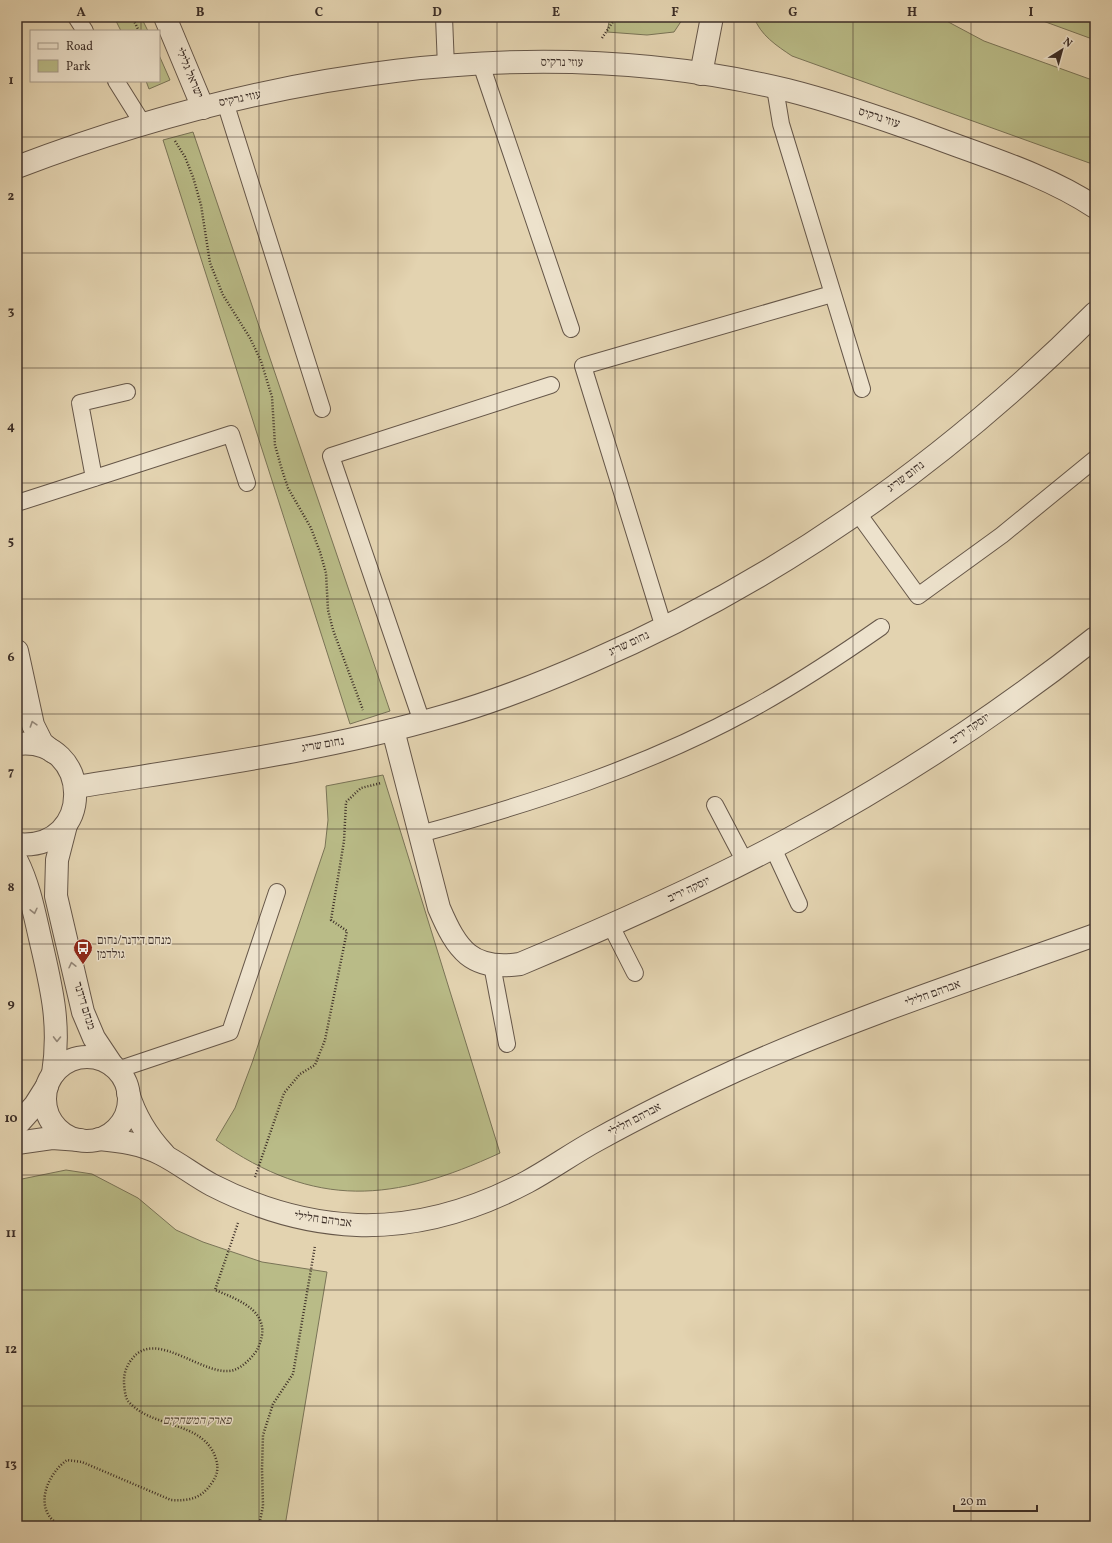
<svg xmlns="http://www.w3.org/2000/svg" width="1112" height="1543" font-family="Vollkorn,'Frank Ruhl Libre',serif">
	<style>
		.green { fill: #b9bb87; stroke: #7a7457 }
		.lines { fill: none; stroke-linecap: round; stroke-linejoin: round }
		.service-casing { stroke: #665749; stroke-width: 18 }
		.minor-casing { stroke: #665749; stroke-width: 24 }
		.tertiary-casing { stroke: #665749; stroke-width: 24 }
		.path { stroke: #3c2e27; stroke-width: 2.5; stroke-dasharray: 1 2; stroke-linecap: butt }
		.service { stroke: #ede2cc; stroke-width: 16 }
		.minor { stroke: #ede2cc; stroke-width: 22 }
		.tertiary { stroke: #ede2cc; stroke-width: 22 }
		.oneway { stroke: #94887a }
		.grid { fill: none; stroke: #3c2e27; stroke-width: 1; stroke-opacity: 0.55 }
		.labels { text-anchor: middle; dominant-baseline: central; stroke-width: 3; stroke-linejoin: round; paint-order: stroke }
		.street-label { font-size: 12px; fill: #3c2e27; stroke: #ede2cc }
		.poi-label { font-size: 12px; fill: #3c2e27; stroke: #ede2cc; text-anchor: start }
		.park-label { font-size: 12px; font-style: italic; fill: #554a3a; stroke: #ede2cc }
		.neatline { fill: none; stroke: #3c2e27; stroke-width: 1.5 }
		.grid-label { font-size: 13px; text-anchor: middle; font-weight: bold; fill: #3c2e27 }
	</style>
	<rect width="100%" height="100%" fill="#e3d3b0"/>
	<filter id="stains"><feTurbulence type="fractalNoise" baseFrequency=".005" numOctaves="4"/><feColorMatrix values="0 0 0 0 .2 0 0 0 0 .09 0 0 0 0 .02 0 0 0 .5 -.17"/></filter>
	<radialGradient id="worn" r=".72"><stop offset=".6" stop-color="#630" stop-opacity="0"/><stop offset="1" stop-color="#630" stop-opacity=".3"/></radialGradient>
	<!-- green -->
	<g class="green">
		<polygon points="114,17 141,17 148,31 121,31"/>
		<polygon points="610,17 684,17 674,32 647,35 607,32"/>
		<path d="M754,17h185l45,24 111,40v84l-303,-109c-15,-10 -32,-21 -38,-39z"/>
		<polygon points="1032,17 1095,17 1095,40"/>
		<polygon points="159,55 170,80 149,89 146,81 159,81"/>
		<polygon points="193,132 390,711 350,724 163,140"/>
		<path d="M383,775l117,378c-106,49 -184,57 -284,-13l19,-32 17,-45 73,-216 3,-27 -2,-34z"/>
		<polygon points="66,1170 92,1174 138,1198 176,1230 203,1242 262,1262 327,1272 285,1526 17,1526 17,1180"/>
	</g>
	<g class="lines">
		<!-- service casing -->
		<g class="service-casing">
			<g id="service">
				<polyline points="76,17 85,31"/>
				<polyline points="444,17 446,67"/>
				<polyline points="481,64 571,329"/>
				<polyline points="116,81 143,124"/>
				<polyline points="775,88 781,124 862,389"/>
				<polyline points="225,102 322,409"/>
				<polyline points="94,478 80,403 127,392"/>
				<polyline points="17,503 231,434 247,483"/>
				<polyline points="857,512 918,596 1002,535 1095,459"/>
				<polyline points="664,628 583,366 832,294"/>
				<polyline points="422,722 331,456 551,385"/>
				<polyline points="715,805 745,862"/>
				<path d="M420,834c113,-31 225,-67 328,-123 46,-25 90,-54 133,-84"/>
				<polyline points="773,848 799,904"/>
				<polyline points="611,926 635,973"/>
				<polyline points="492,965 507,1044"/>
				<polyline points="117,1070 230,1032 277,892"/>
			</g>
		</g>
		<!-- minor casing -->
		<g class="minor-casing">
			<g id="minor">
				<polyline points="165,17 203,108"/>
				<polyline points="701,74 712,17"/>
				<path d="M17,167c242,-92 514,-139 770,-77 48,12 97,29 144,46 55,21 114,38 164,71"/>
				<path d="M393,730l46,178c18,42 32,63 81,56 91,-38 182,-78 269,-125 108,-58 210,-125 306,-201"/>
				<path d="M128,1093c7,23 20,44 36,61"/>
				<polyline points="17,1125 35,1105 47,1086"/>
				<path d="M99,1139c22,2 43,5 62,15 18,9 34,22 51,31 45,23 94,38 145,40 60,2 117,-15 170,-43 24,-13 46,-29 70,-42 45,-25 92,-48 140,-70 116,-52 238,-92 358,-135"/>
				<polyline points="17,1143 52,1138 80,1140"/>
			</g>
		</g>
		<!-- tertiary casing -->
		<g class="tertiary-casing">
			<g id="tertiary">
				<polyline points="17,651 33,725 42,743 53,752"/>
				<path d="M17,744c76,-9 79,108 0,100"/>
				<path d="M76,787c123,-20 248,-36 368,-71 50,-14 98,-33 146,-54 190,-82 359,-203 505,-349"/>
				<polyline points="66,825 57,860 56,896 83,1012 94,1038 112,1065"/>
				<path d="M17,861c12,24 17,51 23,77 11,48 21,85 13,136"/>
				<circle cx="87" cy="1099" r="42"/>
			</g>
		</g>
		<!-- path -->
		<g class="path">
			<polyline points="132,17 139,31"/>
			<polyline points="602,38 616,17"/>
			<polyline points="175,141 185,157 193,177 201,205 210,263 223,295 250,338 261,361 272,397 275,445 282,470 288,488 311,528 320,552 326,573 328,610 333,630 363,710"/>
			<polyline points="255,1177 284,1093 300,1074 315,1065 325,1040 347,931 331,920 344,841 346,802 361,788 381,783"/>
			<path d="M61,1526c-29,-15 -15,-51 6,-66l15,2 89,38c17,1 30,-1 40,-16 6,-8 8,-15 5,-25 -12,-39 -65,-30 -88,-58 -3,-4 -4,-15 -4,-20 0,-9 3,-16 8,-22 24,-32 73,20 102,11 9,-3 20,-14 24,-22 16,-35 -16,-47 -43,-58l23,-67"/>
			<polyline points="259,1526 263,1506 262,1469 263,1435 273,1404 293,1374 315,1246"/>
		</g>
		<!-- service -->
		<use href="#service" class="service"/>
		<!-- minor -->
		<use href="#minor" class="minor"/>
		<!-- tertiary -->
		<use href="#tertiary" class="tertiary"/>
	</g>
	<!-- one-way arrows -->
	<defs><path id="oneway-chevron" d="M-2-3.5L2.5 0L-2 3.5" fill="none" stroke-width="1.6" stroke-linecap="round" stroke-linejoin="round"/></defs>
	<g class="oneway">
		<use href="#oneway-chevron" transform="translate(33 724) rotate(-108)"/>
		<use href="#oneway-chevron" transform="translate(34 911) rotate(77)"/>
		<use href="#oneway-chevron" transform="translate(72 965) rotate(-103)"/>
		<use href="#oneway-chevron" transform="translate(57 1039) rotate(91)"/>
	</g>
	<!-- grid -->
	<path class="grid" d="M141,17v14M259,17v1509M378,17v1509M497,17v1509M615,17v1509M734,17v1509M853,17v1509M971,17v1509M141,81v1445M17,137h1078M17,253h1078M17,368h1078M17,483h1078M17,599h1078M17,714h1078M17,829h1078M17,944h1078M17,1060h1078M17,1175h1078M17,1290h1078M17,1406h1078"/>
	<!-- icons -->
	<defs>
		<g id="bus-pin" transform="scale(1)"><path d="M0 17L-7.5 6A9.5 9.5 0 1 1 7.5 6Z" fill="#8f2418" stroke="#ede2cc"/><path d="M-5-6H5V4H4V6H2V4H-2V6H-4V4H-5ZM-3.5-4V0h7V-4ZM-3.5 1.2v1.5H-2V1.2ZM2 1.2v1.5H3.5V1.2Z" fill="#fff"/></g>
	</defs>
	<g fill-rule="evenodd">
		<use href="#bus-pin" x="83" y="948"/>
	</g>
	<g class="labels">
		<!-- street labels -->
		<g class="street-label">
			<text x="562" y="63">עוזי נרקיס</text>
			<text transform="translate(189 73) rotate(67)">ישראל גלילי</text>
			<text transform="translate(240 99) rotate(-12)">עוזי נרקיס</text>
			<text transform="translate(879 118) rotate(18)">עוזי נרקיס</text>
			<text transform="translate(906 477) rotate(-37)">נחום שריג</text>
			<text transform="translate(629 644) rotate(-25)">נחום שריג</text>
			<text transform="translate(970 729) rotate(-34)">יוסקה יריב</text>
			<text transform="translate(323 745) rotate(-10)">נחום שריג</text>
			<text transform="translate(689 890) rotate(-25)">יוסקה יריב</text>
			<text transform="translate(933 994) rotate(-20)">אברהם חלילי</text>
			<text transform="translate(84 1006) rotate(73)">מנחם דידנר</text>
			<text transform="translate(635 1120) rotate(-28)">אברהם חלילי</text>
			<text transform="translate(323 1220) rotate(8)">אברהם חלילי</text>
		</g>
		<!-- poi labels -->
		<g class="poi-label">
			<text x="97" y="941">מנחם דידנר/נחום<tspan x="97" dy="14">גולדמן</tspan></text>
		</g>
		<!-- park labels -->
		<g class="park-label">
			<text x="197" y="1421">פארק המשחקים</text>
		</g>
	</g>
	<!-- margin -->
	<rect width="1112" height="1543" fill="none" stroke="#e3d3b0" stroke-width="44"/>
	<!-- legend -->
	<rect x="30" y="30" width="130" height="52" fill="#ede2cc" stroke="#a69a8a"/>
	<rect x="38" y="43" width="20" height="6" fill="#ede2cc" stroke="#a69a8a"/>
	<text x="66" y="50" font-size="12" fill="#3c2e27">Road</text>
	<rect x="38" y="60" width="20" height="12" fill="#b9bb87" stroke="#a69a8a"/>
	<text x="66" y="70" font-size="12" fill="#3c2e27">Park</text>
	<!-- north arrow -->
	<g transform="translate(1062 50) rotate(37)" stroke="#ede2cc" stroke-width="3" paint-order="stroke">
	<path d="M0-3L7 15L0 10L-7 15Z" fill="#3c2e27"/>
	<text y="-6" font-size="11" font-weight="bold" text-anchor="middle" fill="#3c2e27">N</text>
	</g>
	<!-- scale -->
	<path d="M954 1505v6h83v-6" fill="none" stroke="#3c2e27" stroke-width="2"/>
	<text x="960" y="1505" font-size="12" fill="#3c2e27" stroke="#ede2cc" stroke-width="3" paint-order="stroke">20 m</text>
	<rect x="22" y="22" width="1068" height="1499" class="neatline"/>
	<g class="grid-label">
		<text x="81" y="16">A</text>
		<text x="200" y="16">B</text>
		<text x="319" y="16">C</text>
		<text x="437" y="16">D</text>
		<text x="556" y="16">E</text>
		<text x="675" y="16">F</text>
		<text x="793" y="16">G</text>
		<text x="912" y="16">H</text>
		<text x="1031" y="16">I</text>
		<text x="11" y="84">1</text>
		<text x="11" y="200">2</text>
		<text x="11" y="315">3</text>
		<text x="11" y="430">4</text>
		<text x="11" y="545">5</text>
		<text x="11" y="661">6</text>
		<text x="11" y="776">7</text>
		<text x="11" y="891">8</text>
		<text x="11" y="1007">9</text>
		<text x="11" y="1122">10</text>
		<text x="11" y="1237">11</text>
		<text x="11" y="1353">12</text>
		<text x="11" y="1468">13</text>
	</g>
	<rect width="100%" height="100%" filter="url(#stains)"/>
	<rect width="100%" height="100%" fill="url(#worn)"/>
</svg>
